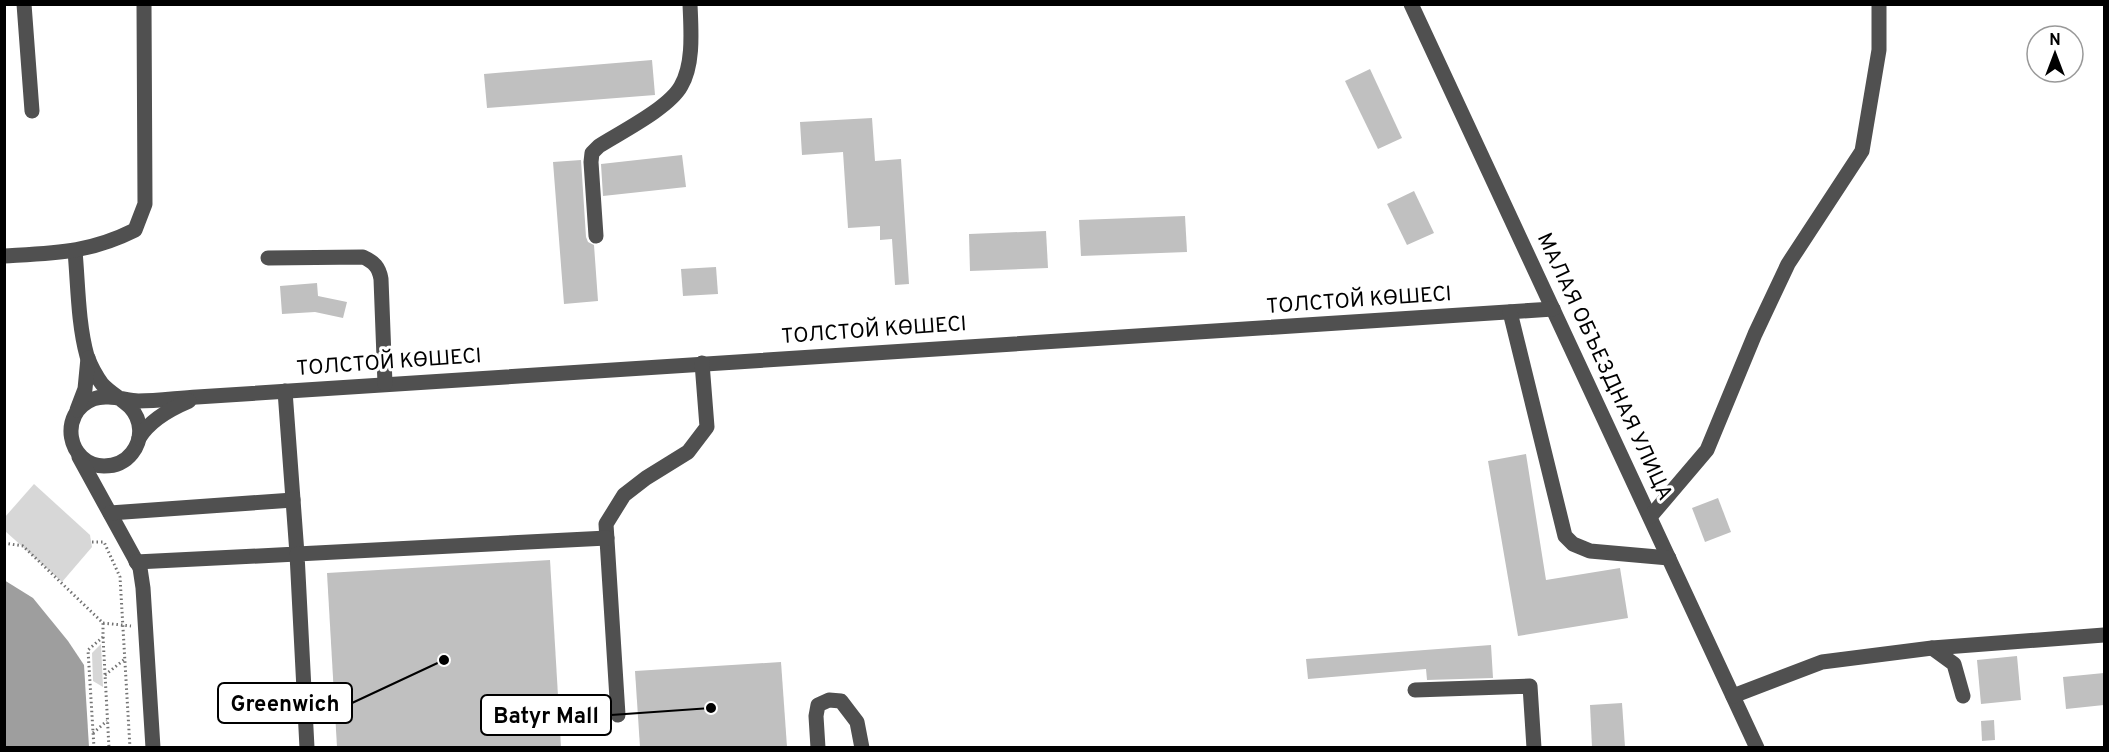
<svg xmlns="http://www.w3.org/2000/svg" width="2109" height="752" font-family="Overpass,sans-serif">
	<style>
		.green { fill: #d7d7d7 }
		.water { fill: #9e9e9e }
		.building { fill: #c0c0c0 }
		.lines { fill: none; stroke-linecap: round; stroke-linejoin: round }
		.path { stroke: #727272; stroke-width: 3; stroke-dasharray: 1.5 3; stroke-linecap: butt }
		.minor { stroke: #505050; stroke-width: 15 }
		.labels { text-anchor: middle; dominant-baseline: central; stroke-width: 6; stroke-linejoin: round; paint-order: stroke }
		.street-label { font-size: 21px; fill: #000; stroke: #fff }
		.leader { fill: none; stroke: #000; stroke-width: 2 }
		.callout-dot { fill: #000; stroke: #fff; stroke-width: 2 }
		.callout { fill: #fff; stroke: #000; stroke-width: 2 }
		.callout-label { font-size: 22px; text-anchor: middle; font-weight: bold; fill: #000 }
	</style>
	<rect width="100%" height="100%" fill="#fff"/>
	<!-- green -->
	<g class="green">
		<polygon points="34,484 90,535 92,547 62,582 5,531 5,517"/>
		<polygon points="101,644 103,687 93,681 92,653"/>
	</g>
	<!-- water -->
	<polygon class="water" points="4,580 33,598 68,641 84,665 89,747 5,747"/>
	<!-- building -->
	<g class="building">
		<polygon points="652,60 655,95 487,108 484,74"/>
		<polygon points="1370,69 1402,138 1378,149 1345,81"/>
		<polygon points="872,118 875,161 901,159 909,284 895,285 892,239 880,240 880,226 848,228 843,152 802,155 800,122"/>
		<polygon points="682,155 686,187 603,196 601,164"/>
		<polygon points="581,160 586,237 588,242 594,245 598,301 564,304 553,162"/>
		<polygon points="1414,191 1434,233 1407,245 1387,204"/>
		<polygon points="1185,216 1187,252 1081,256 1079,220"/>
		<polygon points="1046,231 1048,268 970,271 969,234"/>
		<polygon points="716,267 718,294 683,296 681,269"/>
		<polygon points="317,283 318,296 347,302 343,318 315,312 282,314 280,286"/>
		<polygon points="1526,454 1546,580 1620,568 1628,618 1518,636 1488,461"/>
		<polygon points="1718,498 1731,532 1705,542 1692,508"/>
		<polygon points="550,560 561,747 337,747 327,573"/>
		<polygon points="1491,645 1493,678 1427,680 1426,669 1308,679 1306,659"/>
		<polygon points="2017,656 2021,700 1981,704 1977,660"/>
		<polygon points="781,662 787,747 640,747 635,671"/>
		<polygon points="2104,673 2104,705 2066,709 2063,677"/>
		<polygon points="1622,703 1625,747 1592,747 1590,705"/>
		<polygon points="1994,720 1995,740 1982,741 1981,721"/>
	</g>
	<g class="lines">
		<!-- path -->
		<g class="path">
			<polyline points="92,542 104,542 120,577 130,748"/>
			<polyline points="4,543 23,546 103,623 103,637 88,650 94,748"/>
			<polyline points="103,623 131,626"/>
			<polyline points="103,637 109,748"/>
			<polyline points="105,675 125,659"/>
			<polyline points="93,733 107,721"/>
		</g>
		<!-- minor -->
		<g class="minor">
			<polyline points="24,4 32,111"/>
			<polyline points="1411,4 1757,748"/>
			<path d="M596,236l-5,-74 1,-9 7,-7c22,-14 70,-38 82,-60 13,-22 10,-56 9,-82"/>
			<path d="M75,251c3,33 3,73 12,105 3,8 9,20 15,28 8,9 20,15 28,23 12,13 13,32 2,46 -7,9 -17,13 -28,13 -37,-1 -46,-53 -11,-67 14,-5 31,1 45,2 20,0 40,-3 59,-4l1356,-88"/>
			<path d="M4,256c51,-3 85,-3 131,-26l10,-26 -1,-200"/>
			<path d="M268,258l95,-1c11,5 16,10 18,22l4,105"/>
			<polyline points="1510,312 1565,536 1573,544 1590,551 1669,558"/>
			<polyline points="77,410 85,389 88,358"/>
			<path d="M139,438c11,-18 31,-29 50,-37"/>
			<polyline points="79,457 140,568 143,588 153,748"/>
			<polyline points="110,513 293,500"/>
			<polyline points="1650,517 1707,450 1755,334 1788,264 1862,151 1879,50 1879,4"/>
			<polyline points="136,562 297,554 285,391"/>
			<polyline points="1415,690 1530,686 1534,748"/>
			<polyline points="1733,696 1822,662 1932,648"/>
			<polyline points="1963,696 1954,664 1932,648 2104,635"/>
			<polyline points="618,715 606,524 624,495 646,478 688,452 707,427 702,363"/>
			<polyline points="307,748 297,554 607,538"/>
			<polyline points="818,748 816,716 818,705 829,700 841,701 857,722 862,748"/>
		</g>
	</g>
	<g class="labels">
		<!-- street labels -->
		<g class="street-label">
			<text transform="translate(1359 301) rotate(-4)">ТОЛСТОЙ КӨШЕСІ</text>
			<text transform="translate(874 331) rotate(-4)">ТОЛСТОЙ КӨШЕСІ</text>
			<text transform="translate(389 363) rotate(-4)">ТОЛСТОЙ КӨШЕСІ</text>
			<text transform="translate(1604 367) rotate(65)">МАЛАЯ ОБЪЕЗДНАЯ УЛИЦА</text>
		</g>
	</g>
	<!-- callouts -->
	<path class="leader" d="M444 660L352 703M711 708L611 715"/>
	<g class="callout-dot">
		<circle cx="444" cy="660" r="6"/>
		<circle cx="711" cy="708" r="6"/>
	</g>
	<g class="callout">
		<rect x="218" y="683" width="134" height="40" rx="6"/>
		<rect x="481" y="695" width="130" height="40" rx="6"/>
	</g>
	<g class="callout-label">
		<text x="285" y="711">Greenwich</text>
		<text x="546" y="723">Batyr Mall</text>
	</g>
	<!-- border -->
	<rect width="2109" height="752" fill="none" stroke="#000000" stroke-width="12"/>
	<!-- north arrow -->
	<g transform="translate(2055 54)"><circle r="28" fill="#ffffff" stroke="#999999" stroke-width="1.5"/>
	<path d="M0-4.5L10 22L0 15L-10 22Z" fill="#000000"/>
	<text y="-9" font-size="16" font-weight="bold" text-anchor="middle" fill="#000000">N</text>
	</g>
</svg>
